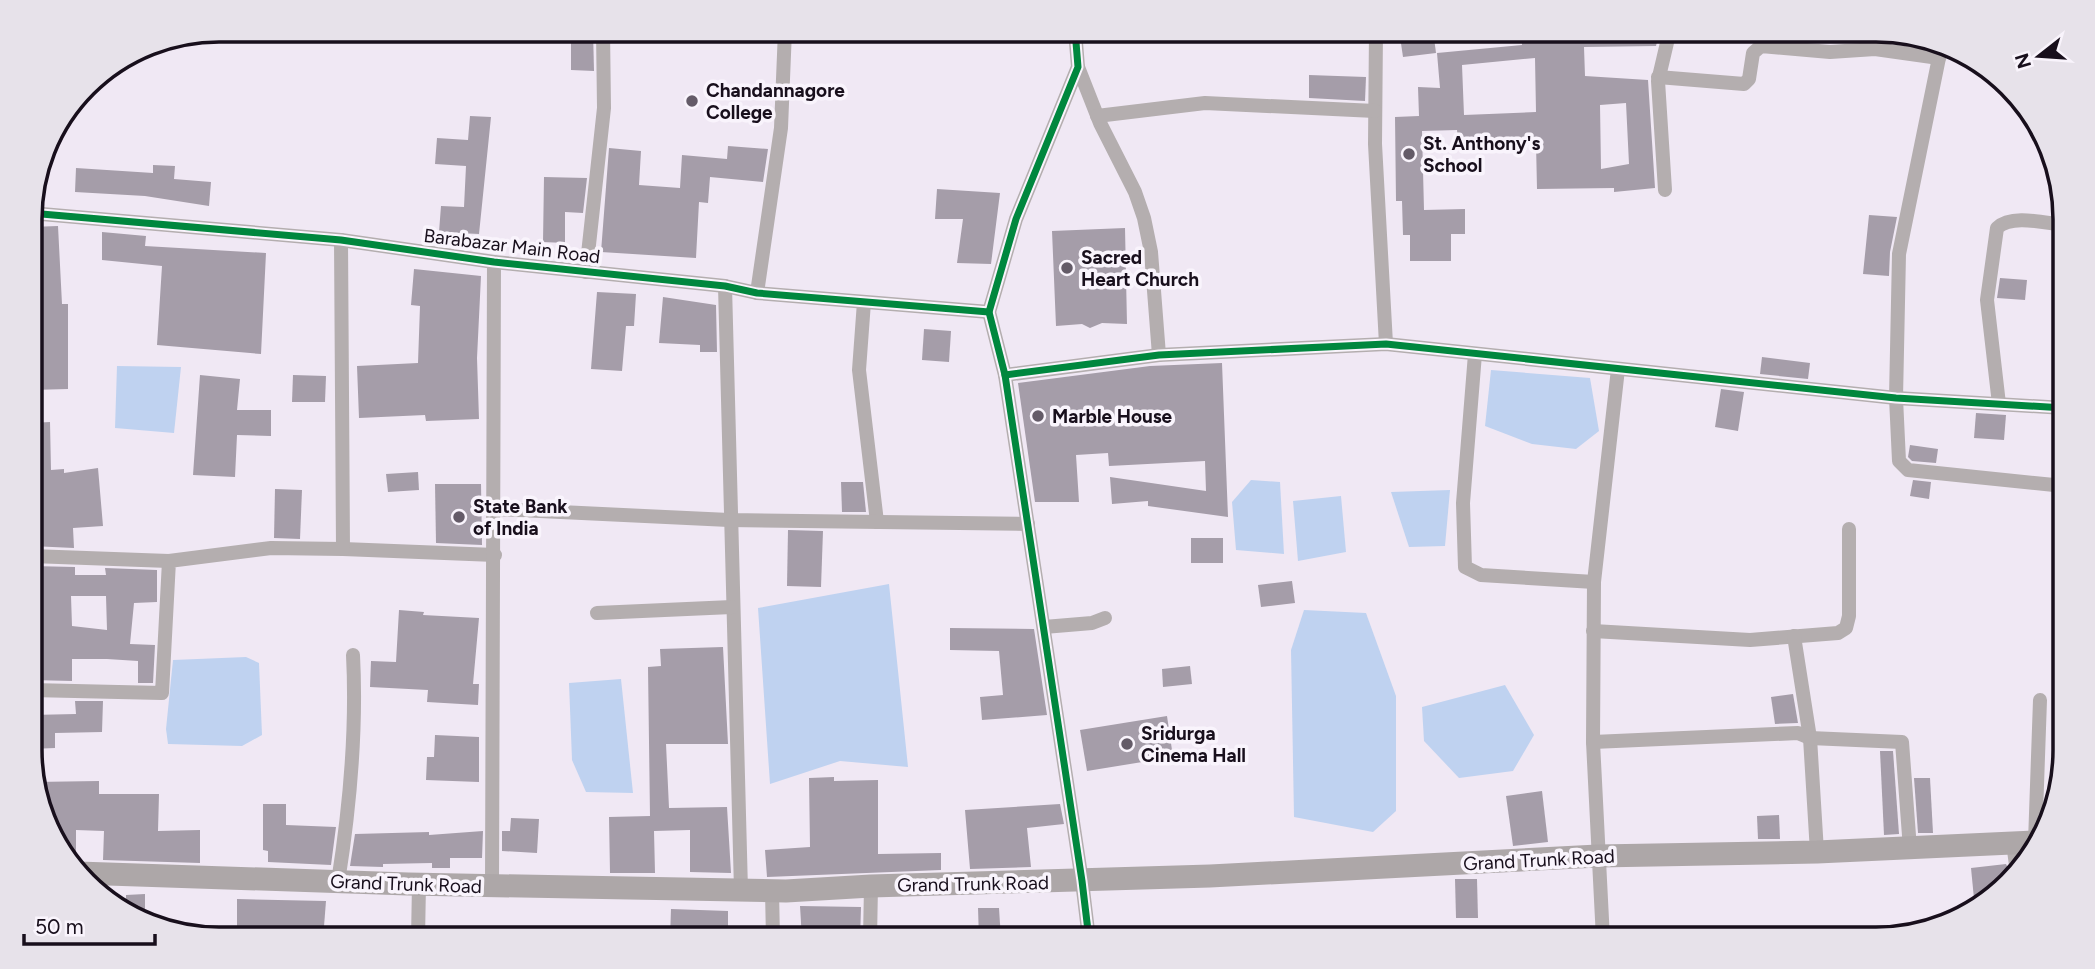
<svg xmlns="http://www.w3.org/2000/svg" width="2095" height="969" font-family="Figtree,sans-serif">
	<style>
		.water { fill: #bfd2f0 }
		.building { fill: #a59da9; fill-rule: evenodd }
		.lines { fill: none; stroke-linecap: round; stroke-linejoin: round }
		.minor { stroke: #b4aeaf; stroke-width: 14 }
		.primary { stroke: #ada7a8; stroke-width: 23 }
		.cycleway-casing { stroke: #f9f4fc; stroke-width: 11 }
		.cycleway { stroke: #00873e; stroke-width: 7 }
		.poi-dot { fill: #645b68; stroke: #f9f4fc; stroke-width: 2.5 }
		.labels { text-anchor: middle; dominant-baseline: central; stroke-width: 7; stroke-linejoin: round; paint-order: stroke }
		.poi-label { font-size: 19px; font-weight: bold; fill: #180f1c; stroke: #f9f4fc; text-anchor: start }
		.street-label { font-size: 19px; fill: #180f1c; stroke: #f9f4fc }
		.rim { fill: none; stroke: #180f1c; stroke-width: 3.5 }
	</style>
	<rect width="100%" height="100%" fill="#f0e8f4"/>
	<!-- water -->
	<g class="water">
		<polygon points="117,366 181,367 174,433 115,428"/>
		<polygon points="1491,370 1590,378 1599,431 1576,449 1532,444 1485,426"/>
		<polygon points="1251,480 1280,482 1284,554 1236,550 1232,502"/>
		<polygon points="1450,490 1445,546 1409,547 1391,492"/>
		<polygon points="1341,496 1346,552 1298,561 1293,501"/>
		<polygon points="889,584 908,767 840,761 770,784 758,608"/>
		<polygon points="1304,610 1366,613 1396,696 1396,811 1373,832 1294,817 1291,650"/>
		<polygon points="246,657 259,663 262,735 242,746 168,744 166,729 173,660"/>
		<polygon points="621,679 633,793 586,792 572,760 569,683"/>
		<polygon points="1505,685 1534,735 1513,771 1459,778 1424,741 1422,707"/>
	</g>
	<!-- building -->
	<g class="building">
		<polygon points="571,30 593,30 594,71 571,70"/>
		<polygon points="1399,30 1433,30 1436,53 1403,57"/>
		<path d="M1521,30h139l-4,16 -72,1 1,29 63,4 7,108 -41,4v-4l-77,1 -1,-46 -78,-3 -1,-10 -35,1 2,79 41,-1v25h-14v27h-41v-26h-7l-1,-34h-6l-1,-84 24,-1 -1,-29 22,1 -3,-35 85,-8zM1535,58l1,54 -72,3 -2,-50zM1626,103l3,61 -28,5 -1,-64z"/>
		<polygon points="1309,75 1366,77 1365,101 1309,98"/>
		<polygon points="470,116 491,117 479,234 439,232 441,206 464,207 466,166 435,164 437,138 468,140"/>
		<polygon points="728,146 768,149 763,182 710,177 708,203 699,202 696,258 601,252 609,148 641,151 639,185 680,188 682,155 727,159"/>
		<polygon points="153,165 175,166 174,179 211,182 209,206 145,196 75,192 76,168 153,173"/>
		<polygon points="544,177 587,178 583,213 565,212 565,243 543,242"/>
		<polygon points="937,189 1000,193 991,264 957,263 963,219 935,219"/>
		<polygon points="1869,215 1897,217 1890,252 1889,276 1863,274"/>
		<polygon points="58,226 62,304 68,304 68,389 31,390 30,227"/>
		<polygon points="1125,228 1127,324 1102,323 1090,328 1082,324 1056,326 1052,231"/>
		<polygon points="102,232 146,236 145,246 266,253 261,354 157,345 162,266 102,260"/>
		<polygon points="414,269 481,276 477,358 479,419 426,421 425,415 359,418 357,366 418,363 420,306 411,305"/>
		<polygon points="2000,278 2027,280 2025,300 1997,298"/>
		<polygon points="597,292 636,294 634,326 626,326 622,371 591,369"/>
		<polygon points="663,297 716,305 717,352 700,352 700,345 659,343"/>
		<polygon points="924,329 951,331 949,362 922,360"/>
		<polygon points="1762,357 1810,363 1808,379 1760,374"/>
		<polygon points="1222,363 1228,517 1148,506 1148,501 1112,504 1110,477 1206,491 1205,461 1109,466 1108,453 1076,455 1079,502 1035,502 1018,383 1150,366"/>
		<polygon points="200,375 240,379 237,410 271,410 271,436 237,435 235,477 193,475"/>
		<polygon points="293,375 326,376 325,402 292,402"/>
		<polygon points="1721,389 1744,392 1738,431 1715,427"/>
		<polygon points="1976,413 2006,415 2004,440 1974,438"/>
		<polygon points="50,422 51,470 64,469 64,473 98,468 103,526 73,528 74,548 31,546 31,423"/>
		<polygon points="1910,445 1938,449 1936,463 1912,461 1908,457"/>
		<polygon points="418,472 419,490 388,492 386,474"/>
		<polygon points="1913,480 1931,482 1929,499 1910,496"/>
		<polygon points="841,482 863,482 866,512 842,512"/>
		<polygon points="435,484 481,484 482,545 436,543"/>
		<polygon points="275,489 302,490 300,539 274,538"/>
		<polygon points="788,530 823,531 821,587 787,586"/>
		<rect x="1191" y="538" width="32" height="25"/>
		<path d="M31,566l44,1v8h31l-1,-7 52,2v32l-23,1 -4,41 25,1 -2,38h-15v-22l-31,-2h-35v22l-41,-1zM71,596h35l1,34 -35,-4z"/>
		<polygon points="1292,581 1295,603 1261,607 1258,585"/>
		<polygon points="399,610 424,612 423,615 479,618 473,684 479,684 478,705 427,702 428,690 370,687 371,661 396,662"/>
		<polygon points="950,628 1034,629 1047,715 982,720 980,697 1003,695 999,651 950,650"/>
		<polygon points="723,647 728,744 666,744 669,808 727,807 731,873 690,872 690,830 654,831 655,873 610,873 609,817 650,816 648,667 661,666 660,649"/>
		<polygon points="1190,666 1192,684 1163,687 1162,669"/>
		<polygon points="1793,694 1798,723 1775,724 1771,697"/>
		<polygon points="75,701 103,701 102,732 55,733 55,748 31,749 31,715 76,714"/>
		<polygon points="1167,716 1173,757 1087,771 1080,730"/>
		<polygon points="435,735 479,737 479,782 426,780 427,757 434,757"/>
		<polygon points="1880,751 1893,751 1899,834 1884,835"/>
		<polygon points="834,777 834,781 878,780 878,854 941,853 941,870 767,877 765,850 810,847 809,778"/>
		<polygon points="1914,778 1930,778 1933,833 1918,833"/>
		<polygon points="99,781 99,794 159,794 158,831 200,830 200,863 103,860 104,831 76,830 76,860 68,863 34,782"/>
		<polygon points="1542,791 1548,842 1513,846 1506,796"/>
		<polygon points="263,804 286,804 286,825 336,827 331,865 268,862 268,851 263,850"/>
		<polygon points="1060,804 1064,824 1027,828 1031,867 970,869 965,810"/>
		<polygon points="1779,815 1780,839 1758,839 1757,816"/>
		<polygon points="511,818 539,819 537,853 502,851 502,831 510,831"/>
		<polygon points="483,831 482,858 450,858 450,868 432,868 432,863 383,864 383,867 350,866 355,834 429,832 429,835"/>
		<polygon points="2006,864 2010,872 1981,907 1975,909 1971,868"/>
		<polygon points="1455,879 1477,879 1478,918 1456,918"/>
		<polygon points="145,894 145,923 126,909 126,895"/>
		<polygon points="237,899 326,901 323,939 237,939"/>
		<polygon points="800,906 861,907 860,939 802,939"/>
		<polygon points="978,908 999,908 1001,939 979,939"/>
		<polygon points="671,909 728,911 728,939 670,939"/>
	</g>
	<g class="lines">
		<!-- minor -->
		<g class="minor">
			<polyline points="1075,30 1078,67 1016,219 989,312 1005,375 1082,881 1089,939"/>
			<polyline points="1376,30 1375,144 1386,344"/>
			<polyline points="1942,43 1899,254 1896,398 1899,461 1908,470 2064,486"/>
			<polyline points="1078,67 1100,123 1135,192 1144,218 1151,252 1159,355"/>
			<polyline points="1658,77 1744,84 1749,79 1753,53 1761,46 1830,52 1875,49 1939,58"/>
			<polyline points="1097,116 1205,103 1375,111"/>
			<polyline points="1665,190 1658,81 1670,30"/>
			<polyline points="30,213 341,240 494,262 725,286 757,293 989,312"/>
			<polyline points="586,272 604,108 603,30"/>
			<polyline points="725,286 741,890"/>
			<polyline points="757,293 781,128 785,30"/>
			<polyline points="864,302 859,370 877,522"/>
			<polyline points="1475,354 1463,503 1465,567 1481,575 1594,582"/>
			<polyline points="1005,375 1159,355 1386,344 1896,398 2064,408"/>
			<path d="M1999,404l-12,-104 10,-72c15,-14 47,-5 67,-3"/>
			<polyline points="495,509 729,520 1028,524"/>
			<polyline points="343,549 495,555"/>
			<polyline points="31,556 169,561"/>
			<polyline points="597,613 732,607"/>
			<polyline points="1044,627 1092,623 1105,618"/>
			<polyline points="1593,631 1750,640 1838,633 1846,628 1849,616 1849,529"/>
			<polyline points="1794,636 1810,738 1817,852"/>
			<polyline points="31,690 162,693 169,561 271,548 343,549 341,240"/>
			<polyline points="1593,742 1798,733 1810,738 1902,742 1910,849"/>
			<polyline points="2035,842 2040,700"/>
			<polyline points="2013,843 2016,865"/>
			<path d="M338,882c12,-76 19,-150 15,-227"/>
			<polyline points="492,886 494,262"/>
			<polyline points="772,891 773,939"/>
			<polyline points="418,939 419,884"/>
			<polyline points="870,939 871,886"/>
			<polyline points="1603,939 1593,742 1594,582 1618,369"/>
		</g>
		<!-- primary -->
		<polyline class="primary" points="78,873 408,884 786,891 871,886 1210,876 1598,856 1817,852 2035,842"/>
		<!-- cycleway casing -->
		<g class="cycleway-casing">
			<g id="cycleway">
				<polyline points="1075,30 1078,67 1016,219 989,312 1005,375 1082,881 1089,939"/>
				<polyline points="30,213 341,240 494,262 725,286 757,293 989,312"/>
				<polyline points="1005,375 1159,355 1386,344 1896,398 2064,408"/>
			</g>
		</g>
		<!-- cycleway -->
		<use href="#cycleway" class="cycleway"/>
	</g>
	<!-- markers -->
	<g class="poi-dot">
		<circle cx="692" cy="101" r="7"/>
		<circle cx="1409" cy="154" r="7"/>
		<circle cx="1067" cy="268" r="7"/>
		<circle cx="1038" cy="416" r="7"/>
		<circle cx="459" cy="517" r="7"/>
		<circle cx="1127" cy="744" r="7"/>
	</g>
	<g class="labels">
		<!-- poi labels -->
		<g class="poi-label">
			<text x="706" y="90">Chandannagore<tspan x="706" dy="22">College</tspan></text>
			<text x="1423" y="143">St. Anthony's<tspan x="1423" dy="22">School</tspan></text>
			<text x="1081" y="257">Sacred<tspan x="1081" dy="22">Heart Church</tspan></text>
			<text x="1052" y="416">Marble House</text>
			<text x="473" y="506">State Bank<tspan x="473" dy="22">of India</tspan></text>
			<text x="1141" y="733">Sridurga<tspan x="1141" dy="22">Cinema Hall</tspan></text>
		</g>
		<!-- street labels -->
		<g class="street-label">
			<text transform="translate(512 246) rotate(7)">Barabazar Main Road</text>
			<text transform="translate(1539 860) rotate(-3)">Grand Trunk Road</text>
			<text transform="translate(406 884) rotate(2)">Grand Trunk Road</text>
			<text transform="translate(973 884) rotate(-1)">Grand Trunk Road</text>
		</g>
	</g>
	<!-- crop -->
	<path d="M0 0H2095V969H0ZM219 42H1876A177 177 0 0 1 2053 219V750A177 177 0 0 1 1876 927H219A177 177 0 0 1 42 750V219A177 177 0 0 1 219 42Z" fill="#e7e2ea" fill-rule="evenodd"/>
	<path class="rim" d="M219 42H1876A177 177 0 0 1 2053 219V750A177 177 0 0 1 1876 927H219A177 177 0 0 1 42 750V219A177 177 0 0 1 219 42Z"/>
	<!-- north arrow -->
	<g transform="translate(2039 56) rotate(253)" stroke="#f9f4fc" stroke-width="5" paint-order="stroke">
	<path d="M0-5L12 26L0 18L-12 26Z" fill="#180f1c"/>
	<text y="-10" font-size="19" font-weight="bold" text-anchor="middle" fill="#180f1c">N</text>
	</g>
	<!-- scale -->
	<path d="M24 934v10h131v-10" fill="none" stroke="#180f1c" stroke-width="3.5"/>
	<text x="35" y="934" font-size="21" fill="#180f1c" stroke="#f9f4fc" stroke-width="5" paint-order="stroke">50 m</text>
</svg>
